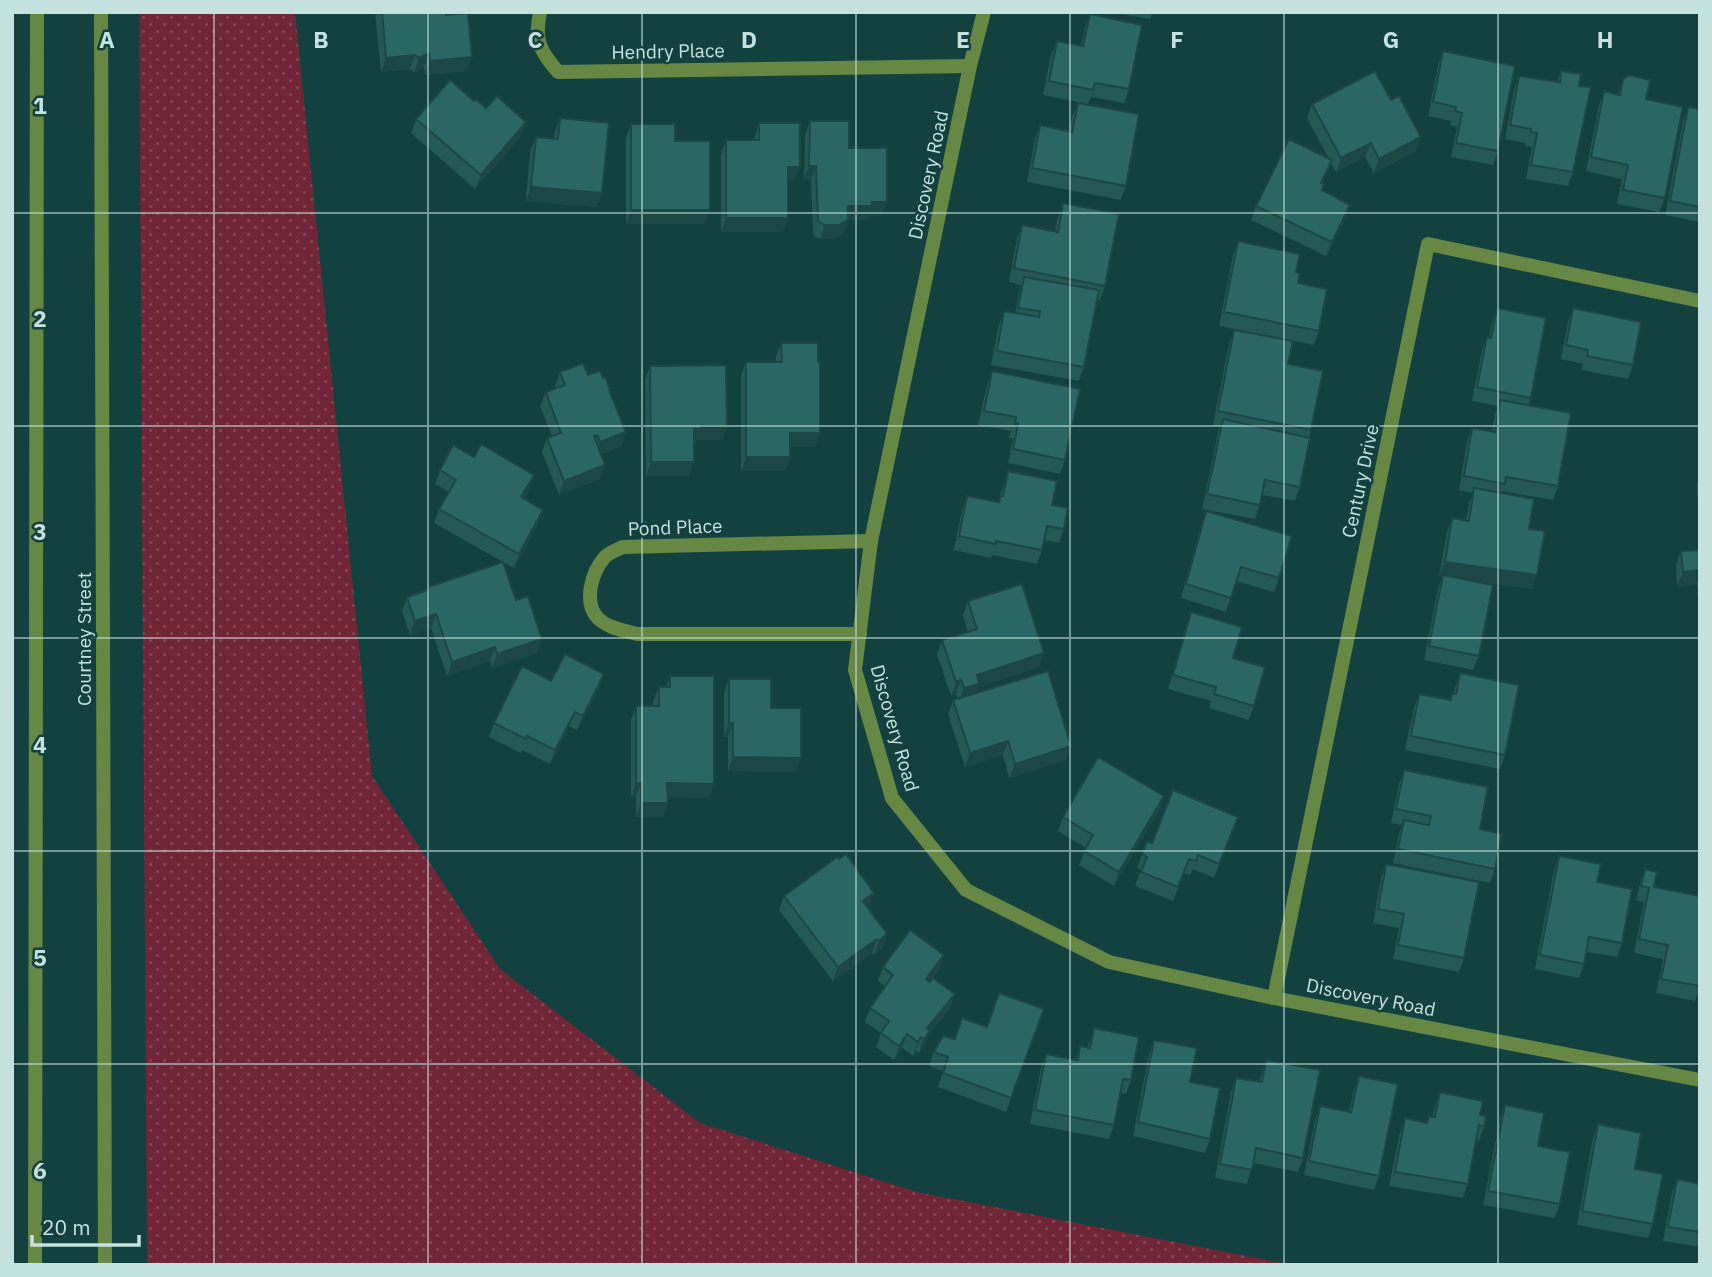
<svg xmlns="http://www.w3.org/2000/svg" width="1712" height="1277" font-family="'IBM Plex Sans',sans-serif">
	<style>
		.grass { fill: url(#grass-dots) }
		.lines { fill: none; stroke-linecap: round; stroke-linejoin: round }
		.minor { stroke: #678845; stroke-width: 14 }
		.tertiary { stroke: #678845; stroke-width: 14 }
		.wall { fill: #245855 }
		.shaded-wall { fill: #1d4745 }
		.building { fill: #2a6663; stroke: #1d4745; stroke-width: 2 }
		.grid { fill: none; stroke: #c5e2df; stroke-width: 2; stroke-opacity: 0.55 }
		.labels { text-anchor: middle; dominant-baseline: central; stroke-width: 5; stroke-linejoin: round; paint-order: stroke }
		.street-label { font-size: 19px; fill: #c5e2df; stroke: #12413f }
		.grid-label { font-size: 23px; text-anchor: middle; font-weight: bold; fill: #c5e2df; stroke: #12413f; stroke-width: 5; stroke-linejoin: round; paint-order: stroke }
	</style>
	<defs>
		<pattern id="grass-dots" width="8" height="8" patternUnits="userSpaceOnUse" patternTransform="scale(1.75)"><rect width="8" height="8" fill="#702636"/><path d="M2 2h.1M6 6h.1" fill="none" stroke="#834553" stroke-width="1.8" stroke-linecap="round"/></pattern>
	</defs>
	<rect width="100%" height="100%" fill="#12413f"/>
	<!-- grass -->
	<polygon class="grass" points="139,12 295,12 372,776 500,969 700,1123 917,1192 1293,1265 147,1265"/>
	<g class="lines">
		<!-- minor -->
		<g class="minor">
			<path d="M540,12c-6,29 0,39 18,60l412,-6"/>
			<polyline points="984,12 970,66 871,541 855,670 892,798 966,890 1109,962 1274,998 1700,1080"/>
			<path d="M860,634h-223c-12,-3 -33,-7 -41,-18 -12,-16 -4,-44 8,-58 4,-5 13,-8 19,-11l248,-6"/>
			<polyline points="1274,998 1428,244 1700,301"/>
		</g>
		<!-- tertiary -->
		<g class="tertiary">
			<polyline points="101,12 105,1265"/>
			<polyline points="35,1265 37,12"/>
		</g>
	</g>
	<!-- wall -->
	<g class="wall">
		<polygon points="375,12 446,12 467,71 425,75 424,67 414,72 410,69 381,72"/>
		<polygon points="1109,12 1153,12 1150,19"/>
		<polygon points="1090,14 1129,89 1124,103 1091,97 1088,104 1043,95 1051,55 1057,41 1081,46 1085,28"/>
		<polygon points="1443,51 1498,151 1493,165 1451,157 1457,127 1450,125 1451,121 1428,116 1438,65"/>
		<polygon points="1561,71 1579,86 1573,172 1568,186 1526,179 1532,147 1526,146 1526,143 1505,139 1514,90 1519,76 1557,82"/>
		<polygon points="1623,79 1646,99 1665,198 1659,212 1617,204 1622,179 1586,171 1599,105 1604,91 1618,94"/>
		<polygon points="474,101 486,108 526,122 521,136 475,189 411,133 416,119"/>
		<polygon points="1078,103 1126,186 1121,200 1027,182 1035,139 1040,125 1070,131 1072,117"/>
		<polygon points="1312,104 1416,151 1374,173 1365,157 1336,172 1331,163 1322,184 1322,191 1345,219 1326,256 1251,220 1256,206 1329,159 1307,118"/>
		<polygon points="1688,107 1700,109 1700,222 1665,215 1683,121"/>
		<polygon points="560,118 597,207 526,201 530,151 536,137 554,139 555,132"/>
		<polygon points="810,121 849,148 882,216 868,216 867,220 848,220 843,234 834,239 820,239 813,235 811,180 804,180 805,135"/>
		<polygon points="759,123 794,181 788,181 783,232 721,232 721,154 726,140 754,140"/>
		<polygon points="631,124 675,141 705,224 626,224 626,138"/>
		<polygon points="1063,203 1105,286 1100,300 1097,299 1084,367 1079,381 991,365 999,325 1004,311 1015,313 1021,285 1009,282 1017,239 1022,225 1055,231 1058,217"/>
		<polygon points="1238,241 1296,272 1298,283 1319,331 1314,345 1219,326 1233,255"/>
		<polygon points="1497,308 1531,398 1528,405 1558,486 1553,500 1502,491 1502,493 1529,529 1532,589 1464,579 1479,656 1473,670 1424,660 1438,589 1442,576 1439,576 1447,532 1452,518 1466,520 1469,503 1473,493 1459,490 1467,442 1472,428 1492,432 1495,414 1498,406 1472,401 1482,351 1487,337 1489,338 1492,322"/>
		<polygon points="1573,308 1633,365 1628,379 1582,370 1583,364 1561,359 1568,322"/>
		<polygon points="1234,330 1288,364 1311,430 1309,437 1300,487 1295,501 1262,495 1260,505 1255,519 1202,509 1218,433 1220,427 1213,425 1229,344"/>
		<polygon points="781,343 815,447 790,447 785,471 741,471 741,376 746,362 776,362 776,357"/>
		<polygon points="650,366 722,440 696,440 695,443 694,443 689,476 646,476 645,380"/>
		<polygon points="992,371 1065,460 1060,474 1008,463 1013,438 1009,438 1011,431 978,425 987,385"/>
		<polygon points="560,372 603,378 610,389 609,392 621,446 601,454 600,479 559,495 542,452 547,438 552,436 540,406 546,392 556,388 555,386"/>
		<polygon points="440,470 529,489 523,499 538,524 514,568 503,562 516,600 537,653 492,668 490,661 447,676 431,628 410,635 402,611 407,597 426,591 428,587 503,562 434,523 439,509 449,492 435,484"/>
		<polygon points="1008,471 1052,505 1064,529 1059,543 1044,540 1042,550 1037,564 992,555 991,558 954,550 962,510 967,496 998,502"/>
		<polygon points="1700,474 1700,499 1697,496 1697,482"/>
		<polygon points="1206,511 1279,578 1274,592 1236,581 1226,612 1181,598 1201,525"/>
		<polygon points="1700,550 1700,600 1698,600 1697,584 1677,586 1676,565 1681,551"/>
		<polygon points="968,601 1039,667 978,687 976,693 1066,760 1009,778 1003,755 965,767 948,714 953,700 958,699 956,694 951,696 937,654 942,640 968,632 963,615"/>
		<polygon points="1191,612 1233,658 1254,706 1249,720 1209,708 1211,701 1168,689 1186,626"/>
		<polygon points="1460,673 1505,755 1500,769 1405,750 1414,708 1419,694 1450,700 1452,694 1453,694"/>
		<polygon points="670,676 709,798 668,797 663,817 636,817 636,797 631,797 631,720 636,706 653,706 653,701 659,687 666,687"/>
		<polygon points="729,679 796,772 728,771 728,737 724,737 724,693"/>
		<polygon points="551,681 599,688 577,730 569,726 550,764 522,750 521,753 489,737 494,723"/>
		<polygon points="1404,770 1480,829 1495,869 1490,883 1393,863 1399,834 1402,825 1391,823 1399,784"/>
		<polygon points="1159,810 1114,886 1079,865 1086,848 1058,831 1063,817"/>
		<polygon points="1233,831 1214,878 1193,869 1190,875 1184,873 1173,901 1135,886 1141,870 1137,868 1142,854 1152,843"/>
		<polygon points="1559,856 1597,882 1622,943 1617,957 1586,952 1584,964 1579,978 1535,969 1554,870"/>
		<polygon points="1386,864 1464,958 1459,972 1393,959 1399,928 1373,923 1381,878"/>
		<polygon points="1645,869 1654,887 1700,896 1700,989 1695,1001 1656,993 1663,959 1634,953 1644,902 1636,900 1640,883"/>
		<polygon points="784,896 869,907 868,908 887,934 882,948 874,955 872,953 833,981 779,910"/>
		<polygon points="944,955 939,969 930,982 950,1008 929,1034 925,1045 919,1053 916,1051 913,1056 902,1048 894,1060 876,1047 881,1033 865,1022 870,1008 885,986 878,981 883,967"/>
		<polygon points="1044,1009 1006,1112 938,1087 943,1071 929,1066 934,1052 954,1039 987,1027"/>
		<polygon points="1094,1028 1131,1080 1126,1094 1121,1093 1114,1125 1109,1139 1030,1124 1041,1068 1046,1054 1076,1059 1080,1046 1087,1048"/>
		<polygon points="1154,1040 1190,1082 1210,1139 1205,1153 1133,1136 1149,1054"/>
		<polygon points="1266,1060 1303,1158 1298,1172 1253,1163 1247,1184 1215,1178 1231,1092 1236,1078 1259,1082"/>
		<polygon points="1359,1076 1379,1176 1374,1190 1304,1175 1315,1120 1320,1106 1349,1112 1354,1090"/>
		<polygon points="1440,1092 1480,1115 1484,1127 1479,1141 1476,1140 1468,1184 1463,1198 1389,1186 1400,1132 1405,1118 1426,1123 1429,1116 1432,1117 1435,1107"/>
		<polygon points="1505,1105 1560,1204 1554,1218 1483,1205 1500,1119"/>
		<polygon points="1598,1124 1635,1169 1653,1224 1648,1238 1577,1225 1593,1138"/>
		<polygon points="1677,1179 1700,1184 1700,1247 1663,1241 1672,1193"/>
	</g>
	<!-- shaded-wall -->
	<g class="shaded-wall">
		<polygon points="429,53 424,67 414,72 419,58"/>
		<polygon points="415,55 410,69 381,72 386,58"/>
		<polygon points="472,57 467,71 425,75 430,61"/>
		<polygon points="526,122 521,136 475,189 481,175"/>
		<polygon points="1421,137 1416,151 1374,173 1379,159"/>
		<polygon points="1371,143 1365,157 1336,172 1341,158"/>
		<polygon points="809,166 816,166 811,180 804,180"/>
		<polygon points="788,167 800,167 794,181 783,181"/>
		<polygon points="531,187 602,193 597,207 526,201"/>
		<polygon points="872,202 887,202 882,216 868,216 867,220 848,220 843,234 834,239 820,239 825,225 848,206"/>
		<polygon points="1350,205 1345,219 1326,256 1332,242"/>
		<polygon points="631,210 710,210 705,224 626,224"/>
		<polygon points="726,218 788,218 783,232 721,232"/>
		<polygon points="701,426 727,426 722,440 696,440 695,443 689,443 694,429"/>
		<polygon points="626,432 621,446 595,456 600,442"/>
		<polygon points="790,433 820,433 815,447 785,447"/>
		<polygon points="746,457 790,457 785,471 741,471"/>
		<polygon points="651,462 694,462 689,476 646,476"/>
		<polygon points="605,465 600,479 559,495 564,481"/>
		<polygon points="534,475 529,489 516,511 521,497"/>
		<polygon points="543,510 538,524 514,568 519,554"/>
		<polygon points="1445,562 1537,575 1532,589 1439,576"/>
		<polygon points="1700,570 1700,576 1697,584 1677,586 1683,572"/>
		<polygon points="436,614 431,628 410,635 415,621"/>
		<polygon points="542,639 537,653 492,668 497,654"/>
		<polygon points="495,647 490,661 447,676 452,662"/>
		<polygon points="1044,653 1039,667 978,687 974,698 959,702 964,688 977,675"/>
		<polygon points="604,674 599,688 577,730 583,716"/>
		<polygon points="961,680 956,694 951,696 956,682"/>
		<polygon points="575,712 569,726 550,764 555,750"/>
		<polygon points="729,723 733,723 728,737 724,737"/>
		<polygon points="1008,741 1003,755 965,767 970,753"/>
		<polygon points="1071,746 1066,760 1009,778 1015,764"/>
		<polygon points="733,757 801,758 796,772 728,771"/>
		<polygon points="636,783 641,783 636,797 631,797"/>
		<polygon points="667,783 714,784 709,798 662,797"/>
		<polygon points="1164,796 1159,810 1114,886 1119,872"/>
		<polygon points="641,803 668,803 663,817 636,817"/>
		<polygon points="874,893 869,907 858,915 863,901"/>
		<polygon points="887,934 882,948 874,955 879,941"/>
		<polygon points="877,939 872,953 833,981 838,967"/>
		<polygon points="944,955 939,969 921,993 926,979"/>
		<polygon points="955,994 950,1008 929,1034 925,1045 919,1053 927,1028"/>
		<polygon points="907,1034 902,1048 894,1060 899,1046"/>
		<polygon points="921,1037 916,1051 913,1056 918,1042"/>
	</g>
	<!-- building -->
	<g class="building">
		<polygon points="382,12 446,12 446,15 468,13 472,57 430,61 429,53 419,58 415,55 386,58"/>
		<polygon points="1090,14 1142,25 1129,89 1095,83 1093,90 1049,81 1057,41 1083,46"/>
		<polygon points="1443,51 1515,66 1498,151 1456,143 1462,113 1455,111 1456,107 1433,102"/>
		<polygon points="1375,71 1391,100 1399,96 1421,137 1379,159 1371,143 1341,158 1312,104"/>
		<polygon points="1561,71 1581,74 1579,86 1591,87 1573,172 1531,165 1537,133 1531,132 1531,129 1510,125 1519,76 1560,82"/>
		<polygon points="1629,75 1650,80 1646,99 1683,107 1665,198 1623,190 1628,165 1591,157 1604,91 1620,95 1623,79"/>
		<polygon points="450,80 474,101 476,99 486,108 497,96 526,122 481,175 416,119"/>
		<polygon points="1078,103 1139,114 1126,186 1032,168 1040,125 1072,132"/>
		<polygon points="1688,107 1700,109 1700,207 1670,201"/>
		<polygon points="560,118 609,123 602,193 531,187 536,137 558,139"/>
		<polygon points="810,121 849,121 849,148 887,148 887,202 872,202 872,206 848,206 848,220 839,225 825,225 818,221 816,166 809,166"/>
		<polygon points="759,123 800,123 800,167 788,167 788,218 726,218 726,140 759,140"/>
		<polygon points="631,124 675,124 675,141 710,141 710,210 631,210"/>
		<polygon points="1289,139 1332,160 1321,183 1324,184 1322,190 1350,205 1332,242 1256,206"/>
		<polygon points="1063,203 1119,214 1105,286 1014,268 1022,225 1058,232"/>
		<polygon points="1238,241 1300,254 1296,272 1300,273 1298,283 1327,289 1319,331 1224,312"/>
		<polygon points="1024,277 1099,290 1084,367 997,351 1004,311 1039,317 1040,311 1018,308"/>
		<polygon points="1497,308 1546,318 1531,398 1477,387 1487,337 1491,338"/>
		<polygon points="1573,308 1641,322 1633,365 1587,356 1588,350 1566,345"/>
		<polygon points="1234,330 1293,341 1288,364 1323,371 1311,430 1218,411"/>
		<polygon points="781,343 818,343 818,362 820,362 820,433 790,433 790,457 746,457 746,362 782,362"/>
		<polygon points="583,363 588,375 600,371 603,378 605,377 610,389 609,390 626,432 600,442 597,435 594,436 605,465 564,481 547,438 561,433 546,392 565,385 560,372"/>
		<polygon points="726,365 727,426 701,426 701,429 694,429 694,462 651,462 650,366"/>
		<polygon points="992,371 1080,389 1065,460 1013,449 1018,424 1015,424 1016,417 984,411"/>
		<polygon points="1500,400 1571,413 1558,486 1506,477 1505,484 1464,476 1472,428 1495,432"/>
		<polygon points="1223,419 1310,438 1300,487 1265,480 1260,505 1207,494"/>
		<polygon points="481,444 534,475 521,497 543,510 519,554 439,509 456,480 440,470 453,445 474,457"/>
		<polygon points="1008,471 1057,481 1052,505 1068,508 1064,529 1047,526 1042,550 996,541 996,544 959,536 967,496 999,502 1000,496 1003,496"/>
		<polygon points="1474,488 1534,499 1529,529 1545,531 1537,575 1445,562 1452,518 1469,521"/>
		<polygon points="1206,511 1292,536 1279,578 1241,567 1231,598 1186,584"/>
		<polygon points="1700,550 1700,570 1683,572 1681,551"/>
		<polygon points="503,562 516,600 528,596 542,639 497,654 495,647 452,662 436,614 415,621 407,597 428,590 428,587"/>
		<polygon points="1443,575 1493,585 1479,656 1429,646"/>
		<polygon points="1022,584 1044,653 977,675 979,684 964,688 961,680 956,682 942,640 977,629 968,601"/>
		<polygon points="1191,612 1242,627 1233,658 1265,667 1254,706 1214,694 1216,687 1173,675"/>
		<polygon points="565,654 604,674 583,716 575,712 555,750 527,736 526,739 494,723 522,666 551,681"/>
		<polygon points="1048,671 1071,746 1015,764 1008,741 970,753 953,700"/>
		<polygon points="1460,673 1519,685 1505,755 1411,736 1419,694 1451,700 1452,694 1456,694"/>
		<polygon points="670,676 714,676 714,784 667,783 668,803 641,803 641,783 636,783 636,706 659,706 659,687 670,687"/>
		<polygon points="729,679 771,679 771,708 801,708 801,758 733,757 733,723 729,723"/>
		<polygon points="1098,757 1164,796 1119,872 1084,851 1093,835 1063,817"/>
		<polygon points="1404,770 1488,787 1480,829 1502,834 1495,869 1398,849 1404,820 1429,825 1431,816 1396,809"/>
		<polygon points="1173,790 1238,817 1219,864 1198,855 1196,861 1189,859 1178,887 1141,872 1147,857 1142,854 1147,842 1152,843"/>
		<polygon points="846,854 874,893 863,901 887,934 879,941 877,939 838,967 784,896 837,857 839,859"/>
		<polygon points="1559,856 1601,864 1597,882 1632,889 1622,943 1589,937 1584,964 1540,955"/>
		<polygon points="1386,864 1479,882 1464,958 1398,945 1404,914 1378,909"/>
		<polygon points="1645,869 1657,872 1654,887 1700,896 1700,986 1661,979 1668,945 1639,939 1649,888 1641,886"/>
		<polygon points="910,930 944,955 926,979 930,982 933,978 955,994 927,1028 930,1031 924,1039 921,1037 918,1042 907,1034 899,1046 881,1033 889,1021 870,1008 893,975 883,967"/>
		<polygon points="999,993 1044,1009 1011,1098 943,1073 948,1057 934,1052 943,1036 955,1039 962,1018 987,1027"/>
		<polygon points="1094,1028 1139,1037 1131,1080 1123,1079 1114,1125 1035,1110 1046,1054 1078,1060 1080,1046 1090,1048"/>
		<polygon points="1154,1040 1197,1048 1190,1082 1220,1088 1210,1139 1138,1122"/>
		<polygon points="1266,1060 1320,1070 1303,1158 1256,1148 1252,1170 1220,1164 1236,1078 1262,1082"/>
		<polygon points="1359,1076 1398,1084 1379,1176 1309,1161 1320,1106 1351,1112"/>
		<polygon points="1440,1092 1483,1101 1480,1115 1486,1116 1484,1127 1479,1125 1468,1184 1395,1172 1405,1118 1427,1123 1429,1116 1435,1117"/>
		<polygon points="1505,1105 1544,1113 1538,1146 1570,1152 1560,1204 1488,1191"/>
		<polygon points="1598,1124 1641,1133 1635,1169 1663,1174 1653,1224 1582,1211"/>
		<polygon points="1677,1179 1700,1184 1700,1232 1668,1227"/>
	</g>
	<!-- grid -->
	<path class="grid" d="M214,12v1253M428,12v1253M642,12v1253M856,12v1253M1070,12v1253M1284,12v1253M1498,12v1253M12,213h1688M12,426h1688M12,638h1688M12,851h1688M12,1064h1688"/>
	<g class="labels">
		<!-- street labels -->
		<g class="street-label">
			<text transform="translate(668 51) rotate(-1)">Hendry Place</text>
			<text transform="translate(928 175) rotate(-78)">Discovery Road</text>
			<text transform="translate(1360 481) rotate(-78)">Century Drive</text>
			<text transform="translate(675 527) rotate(-2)">Pond Place</text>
			<text transform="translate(84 639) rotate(-90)">Courtney Street</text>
			<text transform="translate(895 728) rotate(74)">Discovery Road</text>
			<text transform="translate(1371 997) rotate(11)">Discovery Road</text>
		</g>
	</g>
	<g class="grid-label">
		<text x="107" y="48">A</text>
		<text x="321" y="48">B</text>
		<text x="535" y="48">C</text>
		<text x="749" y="48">D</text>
		<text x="963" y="48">E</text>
		<text x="1177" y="48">F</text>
		<text x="1391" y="48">G</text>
		<text x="1605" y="48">H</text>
		<text x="40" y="114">1</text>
		<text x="40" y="327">2</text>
		<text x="40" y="540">3</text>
		<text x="40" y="753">4</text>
		<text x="40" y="966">5</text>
		<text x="40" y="1179">6</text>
	</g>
	<!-- border -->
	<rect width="1712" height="1277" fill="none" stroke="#c5e2df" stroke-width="28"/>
	<!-- scale -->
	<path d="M32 1235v10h107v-10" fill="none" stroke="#c5e2df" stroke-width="3.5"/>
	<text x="42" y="1235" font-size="21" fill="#c5e2df" stroke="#12413f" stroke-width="5" paint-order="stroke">20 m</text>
</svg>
